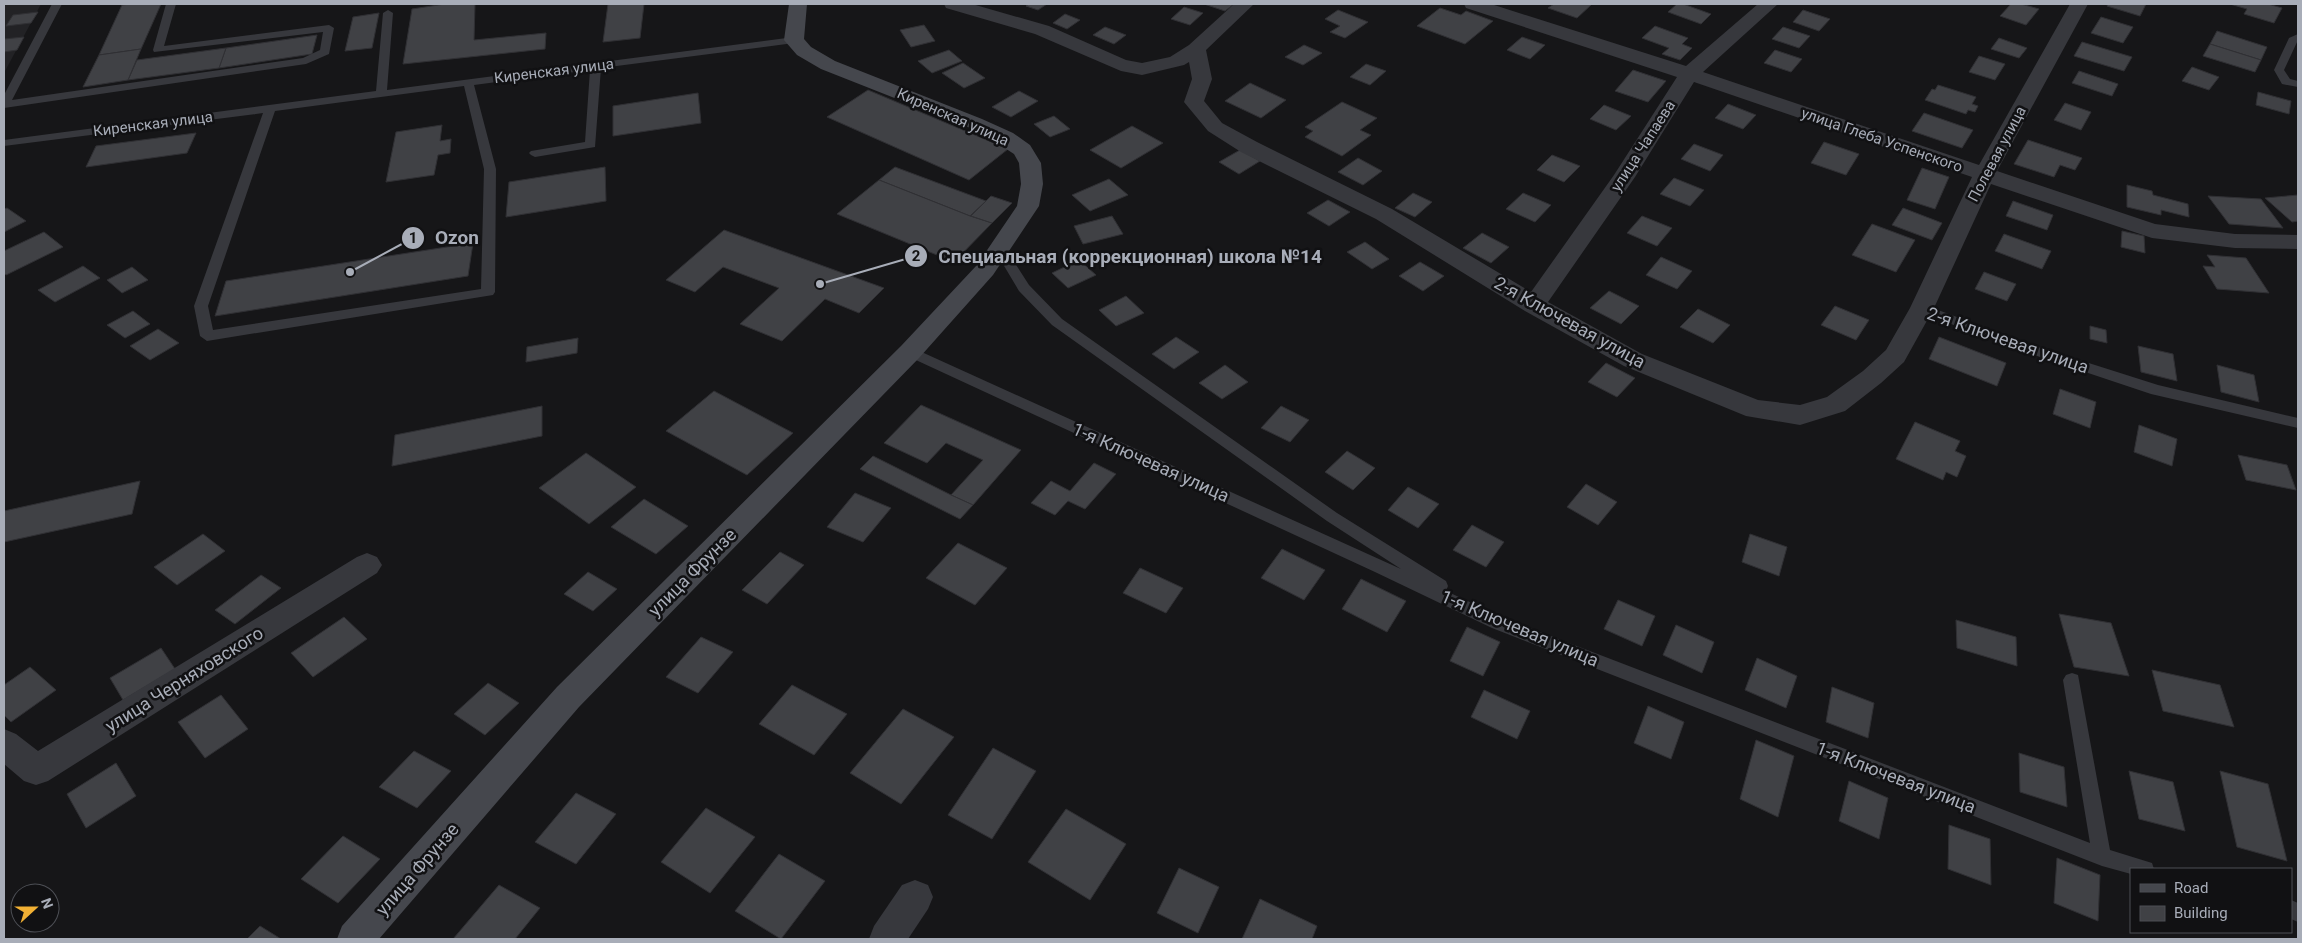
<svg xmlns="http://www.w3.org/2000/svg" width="2302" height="943" font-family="Roboto,sans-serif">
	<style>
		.built { fill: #222225 }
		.building { fill: #404145; stroke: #303034 }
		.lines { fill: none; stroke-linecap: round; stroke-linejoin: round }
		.lane { fill: #37383d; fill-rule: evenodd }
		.street { fill: #37383d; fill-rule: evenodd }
		.secondary { fill: #45474d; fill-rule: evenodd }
		.labels { text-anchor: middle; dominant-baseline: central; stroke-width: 5; stroke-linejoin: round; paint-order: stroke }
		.far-street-label { font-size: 15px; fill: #a8adb8; stroke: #111113 }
		.street-label { font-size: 18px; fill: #a8adb8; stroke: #111113 }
		.leader { fill: none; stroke: #a8adb8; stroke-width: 2 }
		.callout-dot { fill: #a8adb8; stroke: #111113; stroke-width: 2 }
		.mark-label { font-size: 15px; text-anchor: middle; font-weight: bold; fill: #111 }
		.callout-label { font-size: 19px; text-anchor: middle; font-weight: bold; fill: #a8adb8; stroke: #111113; stroke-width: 5; stroke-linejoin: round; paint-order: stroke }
	</style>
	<rect width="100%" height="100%" fill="#161618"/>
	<!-- built -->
	<polygon class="built" points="4,4 41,4 4,73"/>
	<!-- building -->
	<g class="building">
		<polygon points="130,4 161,4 141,49 99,55 122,5"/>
		<polygon points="445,4 475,4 474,40 546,33 545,49 403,64 412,9"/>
		<polygon points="608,4 644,4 640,38 603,42"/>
		<polygon points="1029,4 1047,4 1038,10 1026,6"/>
		<polygon points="1204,4 1234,4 1225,11"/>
		<polygon points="1554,4 1588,4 1591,5 1577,18 1548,8"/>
		<polygon points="1677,4 1683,4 1711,14 1701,24 1668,12"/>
		<polygon points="2011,4 2021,4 2039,9 2026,25 2000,16"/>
		<polygon points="2108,4 2146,4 2140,16 2107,6"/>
		<polygon points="2230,4 2268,4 2282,8 2274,23 2244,14 2247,9"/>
		<polygon points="1184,7 1203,13 1190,25 1171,19"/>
		<polygon points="1440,8 1461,15 1466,11 1493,21 1465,44 1417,26"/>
		<polygon points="1338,10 1368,22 1345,38 1330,32 1340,26 1325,19"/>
		<polygon points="1803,10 1830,19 1819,31 1793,22"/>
		<polygon points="38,12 31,23 6,26 13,15"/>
		<polygon points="379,13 372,48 345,51 353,17"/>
		<polygon points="1065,14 1080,20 1067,29 1053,23"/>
		<polygon points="2101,17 2133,27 2123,43 2091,33"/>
		<polygon points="924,25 935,41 911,47 900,30"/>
		<polygon points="1655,26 1688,38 1682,44 1692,48 1680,60 1662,54 1669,48 1642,38"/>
		<polygon points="1105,27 1126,35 1114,44 1093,35"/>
		<polygon points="1783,27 1810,36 1799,48 1772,39"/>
		<polygon points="2217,31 2267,47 2261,60 2210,44"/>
		<polygon points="317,35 312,54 219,68 226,48"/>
		<polygon points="24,37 17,50 4,52 4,39"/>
		<polygon points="1522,37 1545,45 1530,59 1507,50"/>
		<polygon points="1999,38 2027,48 2019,58 1991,49"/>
		<polygon points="2082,42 2132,57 2124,71 2074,56"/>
		<polygon points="2210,44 2261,60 2255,72 2203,56"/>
		<polygon points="1304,45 1322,53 1303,65 1285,57"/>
		<polygon points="226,48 219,68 128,80 137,60"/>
		<polygon points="141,49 128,80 83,87 99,55"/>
		<polygon points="949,50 962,61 932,73 918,61"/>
		<polygon points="1775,50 1802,59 1791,72 1764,63"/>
		<polygon points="1979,56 2005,64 1995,80 1969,72"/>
		<polygon points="963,63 985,78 964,88 942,73"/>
		<polygon points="1366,64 1386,71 1370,85 1350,77"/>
		<polygon points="2192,67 2219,77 2209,90 2182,81"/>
		<polygon points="1633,70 1666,81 1648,102 1615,91"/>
		<polygon points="2079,71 2118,84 2112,96 2072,83"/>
		<polygon points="1250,83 1286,100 1261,118 1225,101"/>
		<polygon points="1938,85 1976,97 1972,104 1978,106 1975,112 1968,110 1966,114 1925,100 1932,89 1935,90"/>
		<polygon points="868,90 1008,149 969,180 827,117"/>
		<polygon points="1019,91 1038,101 1011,117 992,107"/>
		<polygon points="2258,92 2291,101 2289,114 2256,105"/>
		<polygon points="698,93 701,123 613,136 613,106"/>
		<polygon points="1342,102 1377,118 1360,130 1371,135 1342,156 1305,137 1313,131 1305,127"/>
		<polygon points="2065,103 2091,112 2081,130 2054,120"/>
		<polygon points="1728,104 1756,115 1743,129 1715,118"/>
		<polygon points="1604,105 1631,116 1616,130 1590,119"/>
		<polygon points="1924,113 1973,130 1962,148 1912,131"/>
		<polygon points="1054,116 1070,129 1050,137 1034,124"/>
		<polygon points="442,125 440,141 451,139 450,153 438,155 434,175 386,182 396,132"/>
		<polygon points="1132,126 1163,143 1121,168 1090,150"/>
		<polygon points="196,133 187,153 86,167 96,146"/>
		<polygon points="2028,140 2082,158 2075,170 2060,165 2054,177 2014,164"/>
		<polygon points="1824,142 1859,154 1846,175 1811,163"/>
		<polygon points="1694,144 1723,155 1710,171 1681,159"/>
		<polygon points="1240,150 1260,161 1239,174 1219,162"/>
		<polygon points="1552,155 1580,166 1564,182 1537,170"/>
		<polygon points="1358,158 1382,171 1363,185 1338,172"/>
		<polygon points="605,167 606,201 506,217 509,182"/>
		<polygon points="895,167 986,201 970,216 879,180"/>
		<polygon points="1922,168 1949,177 1935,209 1907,200"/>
		<polygon points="1674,178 1704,190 1690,206 1660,194"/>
		<polygon points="1109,179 1128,195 1090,211 1072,195"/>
		<polygon points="879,180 970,216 992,223 954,262 837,214"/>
		<polygon points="2127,185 2152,191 2153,195 2188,204 2189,217 2161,210 2161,215 2127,207"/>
		<polygon points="1413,193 1432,202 1415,217 1395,208"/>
		<polygon points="1523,193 1551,205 1535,222 1506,209"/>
		<polygon points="2298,195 2298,221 2292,222 2265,198"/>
		<polygon points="991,196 1012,203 992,223 971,216"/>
		<polygon points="2208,196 2261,199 2283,228 2229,224"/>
		<polygon points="1328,200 1350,212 1329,226 1307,213"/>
		<polygon points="2013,201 2053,215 2047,230 2006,216"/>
		<polygon points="7,208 26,221 4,232 4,209"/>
		<polygon points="1903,208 1942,223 1932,240 1892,225"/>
		<polygon points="1112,216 1123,234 1083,244 1074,226"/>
		<polygon points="1642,216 1672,228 1657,246 1627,233"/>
		<polygon points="1872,224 1915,240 1896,272 1852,255"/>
		<polygon points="724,230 884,288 859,313 825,299 782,341 740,324 779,288 723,267 695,292 666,280"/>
		<polygon points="2122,231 2144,236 2145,253 2121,247"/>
		<polygon points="44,232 63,247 6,275 4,273 4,251"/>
		<polygon points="1482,233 1509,247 1491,263 1463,248"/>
		<polygon points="2004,234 2051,251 2042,269 1995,251"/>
		<polygon points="1365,242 1389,259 1372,269 1347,252"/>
		<polygon points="473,243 468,276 215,316 226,281"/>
		<polygon points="2207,255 2246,258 2269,293 2217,289 2203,266 2215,267"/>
		<polygon points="1661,257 1692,271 1677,289 1646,275"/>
		<polygon points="1079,260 1096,275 1068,288 1052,273"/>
		<polygon points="1420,262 1444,276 1423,291 1399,276"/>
		<polygon points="83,266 100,278 55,302 38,290"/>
		<polygon points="132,267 148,280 122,293 107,280"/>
		<polygon points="1984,272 2016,284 2007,301 1975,289"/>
		<polygon points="1609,291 1639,306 1621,324 1590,308"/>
		<polygon points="1126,296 1144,313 1116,326 1099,310"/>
		<polygon points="1835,306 1869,320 1856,340 1821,325"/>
		<polygon points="1698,309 1730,325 1713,343 1680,327"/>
		<polygon points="133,311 150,324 125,338 107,325"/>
		<polygon points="2090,326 2106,330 2107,343 2090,339"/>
		<polygon points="158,329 179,343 150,360 130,346"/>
		<polygon points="1176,337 1199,352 1174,369 1152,354"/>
		<polygon points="1939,337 2006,363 1997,386 1929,359"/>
		<polygon points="578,338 577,353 526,362 527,347"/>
		<polygon points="2138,346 2173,354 2177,381 2141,372"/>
		<polygon points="1606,363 1635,378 1617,397 1588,382"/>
		<polygon points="1225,365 1248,382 1222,399 1199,383"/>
		<polygon points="2217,365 2254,375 2259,402 2221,392"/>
		<polygon points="2060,389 2096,402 2090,428 2053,414"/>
		<polygon points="714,391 793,433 747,475 666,431"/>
		<polygon points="921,405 1021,450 973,505 951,495 983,460 946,443 927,463 884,443"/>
		<polygon points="542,406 542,436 392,466 395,435"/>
		<polygon points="1281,406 1309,420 1290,442 1261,428"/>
		<polygon points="1915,422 1960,441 1955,451 1966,456 1957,477 1946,472 1943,480 1896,459"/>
		<polygon points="2139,425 2177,439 2172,466 2134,452"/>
		<polygon points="1347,451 1375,468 1353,490 1325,472"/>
		<polygon points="586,453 636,487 589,524 539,488"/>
		<polygon points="2238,455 2287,465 2296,490 2246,480"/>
		<polygon points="873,456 951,495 973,505 960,519 860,469"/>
		<polygon points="1094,463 1116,474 1085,509 1068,501 1055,515 1031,503 1051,481 1070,491"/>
		<polygon points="140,481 132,514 4,542 4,511"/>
		<polygon points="1586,484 1617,502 1598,525 1567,507"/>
		<polygon points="1408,487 1439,504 1418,528 1388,510"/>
		<polygon points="855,493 891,508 863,542 827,527"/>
		<polygon points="644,499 688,526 656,554 611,527"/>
		<polygon points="1472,525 1504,542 1486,567 1453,550"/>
		<polygon points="203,534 225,551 177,585 154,567"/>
		<polygon points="1750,534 1787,547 1779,576 1742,562"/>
		<polygon points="958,543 1007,568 975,605 926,578"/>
		<polygon points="1282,549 1325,570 1304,600 1261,578"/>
		<polygon points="780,552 804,565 767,604 742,590"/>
		<polygon points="1140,568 1183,588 1166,613 1123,593"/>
		<polygon points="588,572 617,589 593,611 564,594"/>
		<polygon points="261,575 281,588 235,624 215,610"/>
		<polygon points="1361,579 1406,601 1387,632 1342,609"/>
		<polygon points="1618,600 1655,616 1642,646 1604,629"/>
		<polygon points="2059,614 2111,623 2129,676 2074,667"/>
		<polygon points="344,617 367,639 313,677 291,653"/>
		<polygon points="1956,620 2016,637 2017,666 1957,648"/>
		<polygon points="1676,625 1714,642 1702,673 1663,655"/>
		<polygon points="1467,627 1500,642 1483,676 1450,661"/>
		<polygon points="701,637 733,652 698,693 666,677"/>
		<polygon points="161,648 175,669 123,700 110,678"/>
		<polygon points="1757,658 1797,676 1786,708 1745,690"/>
		<polygon points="30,667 56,690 11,722 4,715 4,685"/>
		<polygon points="2152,670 2220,685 2234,727 2163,711"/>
		<polygon points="488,683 519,703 485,735 454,714"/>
		<polygon points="792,685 847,714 814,755 759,724"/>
		<polygon points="1832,687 1874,703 1868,738 1826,722"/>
		<polygon points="1484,690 1530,711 1517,739 1471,717"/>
		<polygon points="221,695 248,729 205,758 178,722"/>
		<polygon points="1648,706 1684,722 1671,759 1634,743"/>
		<polygon points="903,709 954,737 901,804 850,773"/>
		<polygon points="1756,740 1794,756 1778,817 1740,799"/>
		<polygon points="993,748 1036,771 992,839 948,815"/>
		<polygon points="414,751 451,771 417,808 379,787"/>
		<polygon points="2019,753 2064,767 2067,807 2020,792"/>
		<polygon points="116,763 136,796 86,828 67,794"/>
		<polygon points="2129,771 2173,782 2185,831 2139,819"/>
		<polygon points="2220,771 2268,784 2287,861 2237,847"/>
		<polygon points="1849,781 1888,798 1879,839 1839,821"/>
		<polygon points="576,793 616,814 576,864 535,842"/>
		<polygon points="706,808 755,837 710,893 661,862"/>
		<polygon points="1066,809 1126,844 1090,900 1028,862"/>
		<polygon points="1949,825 1990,839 1991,885 1948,869"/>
		<polygon points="343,836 380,859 338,903 301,879"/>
		<polygon points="779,854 825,881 781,939 735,911"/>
		<polygon points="2057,858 2100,875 2098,921 2054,903"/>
		<polygon points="1179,868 1219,887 1198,933 1157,913"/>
		<polygon points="499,885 540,908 515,939 453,939"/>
		<polygon points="1260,899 1317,926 1312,939 1242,939"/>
		<polygon points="260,926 281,939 247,939"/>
	</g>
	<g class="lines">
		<!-- lane -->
		<g class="lane">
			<polygon points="52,4 62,4 12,100 303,58 320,50 323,32 154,52 153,50 166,4 176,4 164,46 329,25 334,28 329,54 306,64 4,108 4,95"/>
			<path d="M388,10l5,3 -6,77 407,-53 5,3 -5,3 -193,25 -6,79 -60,10 -4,-2 -2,-2 2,-2 54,-9 5,-72 -116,15 22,84 -1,123 -2,3 -286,46 -7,-5 -6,-30 69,-193 -259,33v-6l372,-49 7,-78zM464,86l20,83 -3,120 -268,41 -5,-24 67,-195z"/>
			<polygon points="2298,34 2298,40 2284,70 2290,79 2298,81 2298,87 2282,84 2274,70 2289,38"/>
			<polygon points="1000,245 1004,246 1029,285 1062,319 1337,513 1446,581 1448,586 1446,591 1504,618 2090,843 2063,680 2066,675 2072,673 2078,675 2110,850 2152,863 2154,869 2131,869 2131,874 2102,866 1492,628 1375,572 905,355 903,352 905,349 915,349 1401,569 1327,521 1052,325 1019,291 994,249"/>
			<polygon points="1922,304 2032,345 2158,385 2298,418 2298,428 2151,394 2022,351 1917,311 1915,308 1917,305"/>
			<polygon points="2291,900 2298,903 2298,922 2291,919"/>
		</g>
		<!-- street -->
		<g class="street">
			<path d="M944,4h28l77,22 77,34 16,3 28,-6 19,-12 45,-41h20l-48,46 6,29 -8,22 18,22 35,19 135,67 139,83 83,-117 63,-98 -211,-69 -2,-4h27l195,62 72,-62h20l-75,68 276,93 91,-161h18l-91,167 158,53 80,10 63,1v14l-63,-1 -83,-10 -161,-54 -57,124 -30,54 -23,21 -36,28 -45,14 -54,-9 -122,-50 -99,-55 -149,-92 -135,-67 -33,-21 -24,-29 8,-23 -3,-17 -5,3 -42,10 -21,-4 -86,-37 -89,-26zM1694,82l278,95 -62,131 -24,42 -23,21 -36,26 -27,8 -42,-5 -116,-46 -94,-52 87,-125z"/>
			<polygon points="367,553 377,557 382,565 377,573 48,781 36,785 24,781 4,764 4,729 16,734 38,751 357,557"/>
			<polygon points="915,880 928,885 933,897 928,909 908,939 869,939 874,926 902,885"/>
		</g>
		<!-- secondary -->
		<polygon class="secondary" points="789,4 807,4 804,39 811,47 835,61 982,119 1013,133 1030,145 1041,163 1043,184 1039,206 993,275 919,358 579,707 379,939 337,939 342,926 557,687 901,346 977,265 1017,206 1021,184 1019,163 1014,154 997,143 968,127 821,69 797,55 784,40"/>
	</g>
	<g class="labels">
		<!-- far-street labels -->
		<g class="far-street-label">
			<text transform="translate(554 71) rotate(-7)">Киренская улица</text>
			<text transform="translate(953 117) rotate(24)">Киренская улица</text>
			<text transform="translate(153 124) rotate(-7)">Киренская улица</text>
			<text transform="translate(1882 140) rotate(19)">улица Глеба Успенского</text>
			<text transform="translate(1643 146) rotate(-57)">улица Чапаева</text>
			<text transform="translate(1997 154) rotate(-62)">Полевая улица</text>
		</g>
		<!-- street labels -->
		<g class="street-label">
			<text transform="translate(1570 322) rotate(29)">2-я Ключевая улица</text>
			<text transform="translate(2008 340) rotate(19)">2-я Ключевая улица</text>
			<text transform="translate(1151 462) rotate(24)">1-я Ключевая улица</text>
			<text transform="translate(692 572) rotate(-45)">улица Фрунзе</text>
			<text transform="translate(1520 628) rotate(23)">1-я Ключевая улица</text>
			<text transform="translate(184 679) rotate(-32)">улица Черняховского</text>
			<text transform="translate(1896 777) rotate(21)">1-я Ключевая улица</text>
			<text transform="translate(417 869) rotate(-49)">улица Фрунзе</text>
		</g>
	</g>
	<!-- callouts -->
	<path class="leader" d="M350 272L413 238M820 284L916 256"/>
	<g class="callout-dot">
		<circle cx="350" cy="272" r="5"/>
		<circle cx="820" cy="284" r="5"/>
		<circle cx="413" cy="238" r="12"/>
		<circle cx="916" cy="256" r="12"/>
	</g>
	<g class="mark-label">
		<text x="413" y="243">1</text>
		<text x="916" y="261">2</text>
	</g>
	<g class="callout-label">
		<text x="457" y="244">Ozon</text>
		<text x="1130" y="263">Специальная (коррекционная) школа №14</text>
	</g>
	<!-- border -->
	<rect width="2302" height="943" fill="none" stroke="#a8adb8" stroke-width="10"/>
	<!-- legend -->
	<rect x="2130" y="868" width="162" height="65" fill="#111113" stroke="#4d4f55"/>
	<rect x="2140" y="884" width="25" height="8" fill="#45474d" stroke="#4d4f55"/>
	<text x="2174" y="893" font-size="15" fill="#a8adb8">Road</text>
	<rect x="2140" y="906" width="25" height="15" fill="#404145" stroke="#4d4f55"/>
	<text x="2174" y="918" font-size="15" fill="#a8adb8">Building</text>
	<!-- north arrow -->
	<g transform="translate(35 908) rotate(69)"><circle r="24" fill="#111113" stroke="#4d4f55"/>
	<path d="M0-4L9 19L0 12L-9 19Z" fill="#f2b134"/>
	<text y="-8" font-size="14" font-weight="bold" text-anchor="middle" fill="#a8adb8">N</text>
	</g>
</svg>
